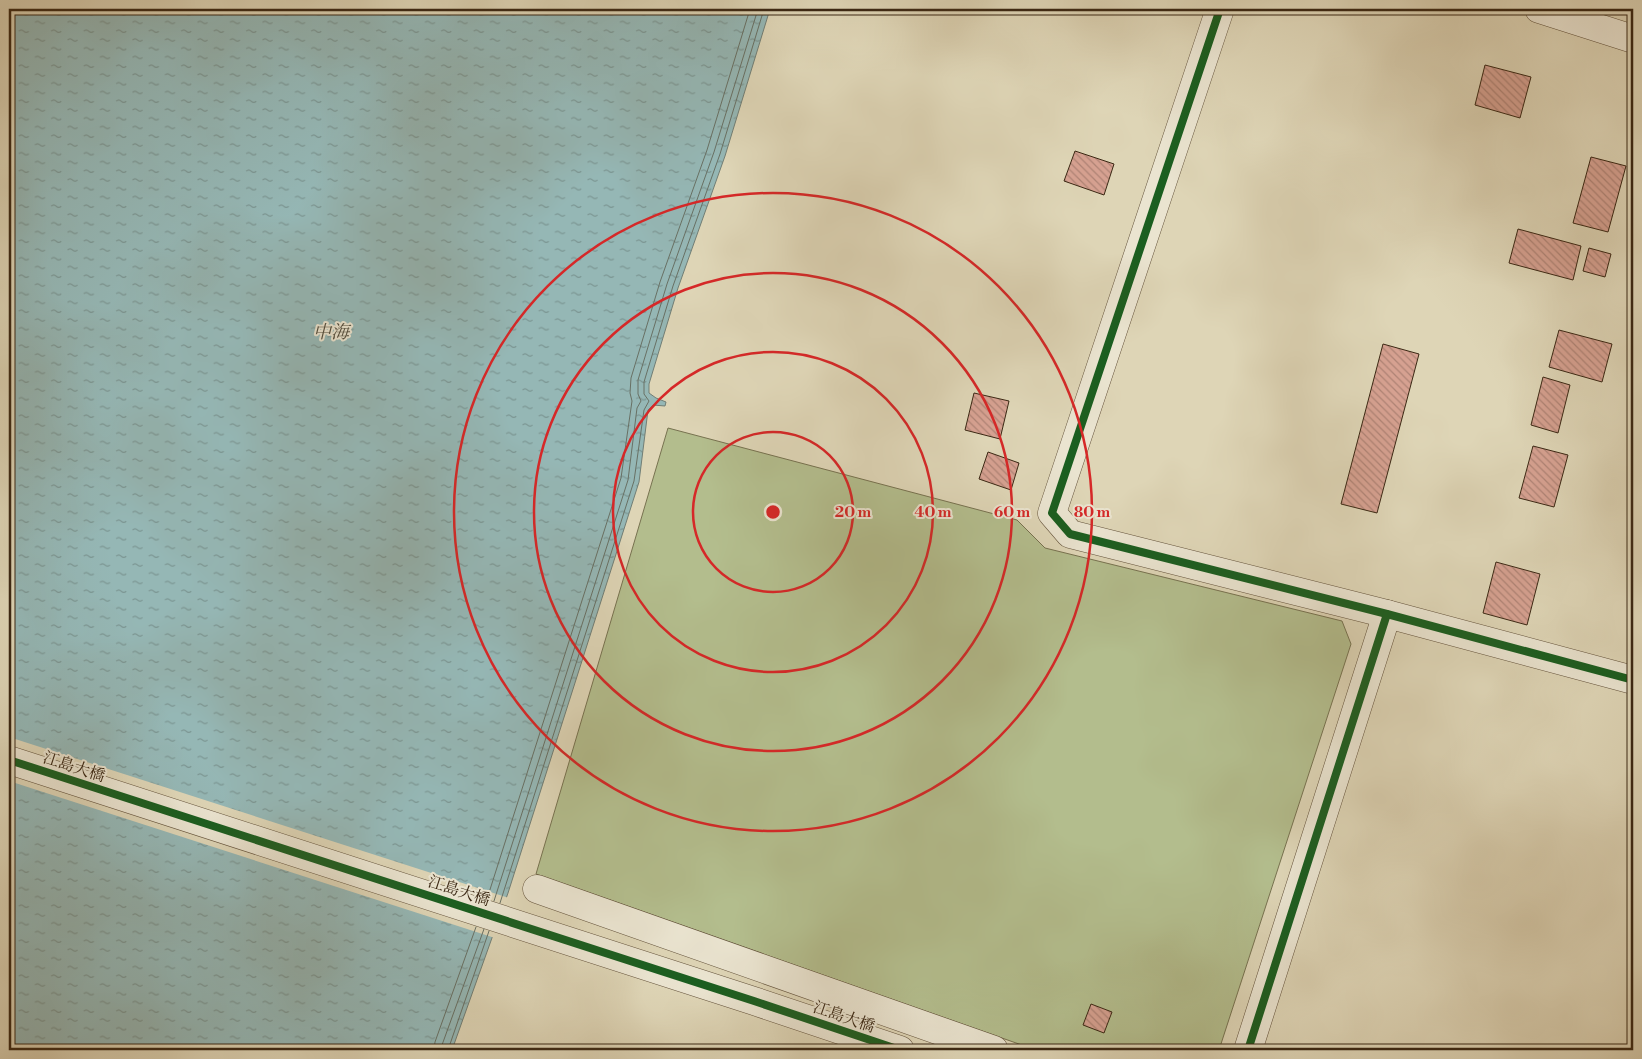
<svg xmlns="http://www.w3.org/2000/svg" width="1642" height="1059" font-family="'Libre Bodoni','Noto Serif JP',serif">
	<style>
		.green { fill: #b3bd8d; stroke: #777250 }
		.water { fill: url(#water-ripples); stroke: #717e75 }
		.pier { fill: #ded5b6 }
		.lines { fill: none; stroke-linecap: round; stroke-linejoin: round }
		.shore { stroke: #687064; stroke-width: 1 }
		.building { fill: url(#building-back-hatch); stroke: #3b2814 }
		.minor-casing { stroke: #64533c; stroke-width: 29 }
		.minor { stroke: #eae4d0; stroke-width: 28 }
		.cycleway-casing { stroke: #eae4d0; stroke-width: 11 }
		.cycleway { stroke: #1b5e20; stroke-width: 8 }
		.ring { fill: none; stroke: #d62828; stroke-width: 2.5 }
		.labels { text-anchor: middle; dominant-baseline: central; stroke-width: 4; stroke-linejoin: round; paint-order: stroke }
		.street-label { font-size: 16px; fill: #3b2814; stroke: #eae4d0 }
		.water-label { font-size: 18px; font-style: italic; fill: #524c3c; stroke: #eae4d0 }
		.centre { fill: #d62828; stroke: #eae4d0; stroke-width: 2.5 }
		.ring-label { font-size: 15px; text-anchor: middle; font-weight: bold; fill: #d62828; stroke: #eae4d0; stroke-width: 4; stroke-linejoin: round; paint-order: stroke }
	</style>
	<defs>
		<pattern id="water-ripples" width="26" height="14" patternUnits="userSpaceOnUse" patternTransform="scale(1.25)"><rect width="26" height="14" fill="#95b7b5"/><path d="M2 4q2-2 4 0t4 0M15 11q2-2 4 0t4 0" fill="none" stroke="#7b9592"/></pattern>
		<pattern id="building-back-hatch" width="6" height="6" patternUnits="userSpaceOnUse" patternTransform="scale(1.25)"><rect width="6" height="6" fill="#d6a191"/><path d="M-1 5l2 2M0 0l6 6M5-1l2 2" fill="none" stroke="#af8375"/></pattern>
	</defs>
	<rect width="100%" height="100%" fill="#ded5b6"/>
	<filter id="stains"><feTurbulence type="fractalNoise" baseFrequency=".004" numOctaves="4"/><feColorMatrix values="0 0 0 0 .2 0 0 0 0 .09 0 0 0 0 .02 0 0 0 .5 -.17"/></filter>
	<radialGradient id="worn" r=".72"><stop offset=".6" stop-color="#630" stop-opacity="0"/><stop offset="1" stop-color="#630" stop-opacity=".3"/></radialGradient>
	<!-- green -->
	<polygon class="green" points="668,428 1017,520 1045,548 1342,621 1351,644 1219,1050 1036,1050 536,874"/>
	<!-- water -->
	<polygon class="water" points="9,9 770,9 725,156 678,288 649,384 649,393 656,398 666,402 665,406 653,405 648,410 639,482 508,893 452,1050 9,1050"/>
	<!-- pier -->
	<polygon class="pier" points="9,737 509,898 495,938 9,781"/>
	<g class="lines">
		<!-- shore -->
		<g class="shore">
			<polyline points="487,899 621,478 632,401 630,393 631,378 660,282 707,150 750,9"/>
			<polyline points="494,901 628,480 637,408 641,401 638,394 638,380 667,284 714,152 758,9"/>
			<polyline points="500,903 634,481 644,410 649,401 644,394 644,382 673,286 720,154 764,9"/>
			<polyline points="434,1050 435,1042 476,927"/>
			<polyline points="441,1050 442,1045 484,929"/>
			<polyline points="448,1050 489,931"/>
		</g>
	</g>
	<!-- building -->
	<g class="building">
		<polygon points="1485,65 1531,77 1520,118 1475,105"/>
		<polygon points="1075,151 1114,164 1104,195 1064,181"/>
		<polygon points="1591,157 1626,166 1608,232 1573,223"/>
		<polygon points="1518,229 1581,246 1573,280 1509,263"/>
		<polygon points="1589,248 1611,254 1605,277 1583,271"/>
		<polygon points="1559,330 1612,344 1602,382 1549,367"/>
		<polygon points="1383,344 1419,354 1377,513 1341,504"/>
		<polygon points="1543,377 1570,385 1558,433 1531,425"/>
		<polygon points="974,393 1009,401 1000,439 965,430"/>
		<polygon points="1533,446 1568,455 1554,507 1519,498"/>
		<polygon points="988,452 1019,463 1011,490 979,479"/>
		<polygon points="1496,562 1540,574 1527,625 1483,613"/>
		<polygon points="1091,1004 1112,1012 1104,1033 1083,1025"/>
	</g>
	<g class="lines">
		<!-- minor casing -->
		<g class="minor-casing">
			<g id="minor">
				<polyline points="1220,9 1052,513 1070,534 1387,614 1633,680"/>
				<polyline points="1539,9 1633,39"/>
				<polyline points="9,760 754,1001 900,1050"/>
				<polyline points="537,889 994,1050"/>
				<polyline points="1248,1050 1387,614"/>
			</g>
		</g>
		<!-- minor -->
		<use href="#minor" class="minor"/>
		<!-- cycleway casing -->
		<g class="cycleway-casing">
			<g id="cycleway">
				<polyline points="1220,9 1052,513 1070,534 1387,614 1633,680"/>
				<polyline points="9,760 754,1001 900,1050"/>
				<polyline points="1248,1050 1387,614"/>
			</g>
		</g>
		<!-- cycleway -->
		<use href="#cycleway" class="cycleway"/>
	</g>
	<!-- distance rings -->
	<g class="ring">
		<circle cx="773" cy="512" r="80"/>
		<circle cx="773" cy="512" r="160"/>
		<circle cx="773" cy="512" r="239"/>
		<circle cx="773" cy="512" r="319"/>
	</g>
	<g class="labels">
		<!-- street labels -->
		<g class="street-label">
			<text transform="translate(74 767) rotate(18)">江島大橋</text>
			<text transform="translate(459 891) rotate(18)">江島大橋</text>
			<text transform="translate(844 1017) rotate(19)">江島大橋</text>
		</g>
		<!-- water labels -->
		<g class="water-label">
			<text x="331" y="332">中海</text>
		</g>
	</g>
	<circle cx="773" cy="512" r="8" class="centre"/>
	<g class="ring-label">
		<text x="853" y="517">20 m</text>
		<text x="933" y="517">40 m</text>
		<text x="1012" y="517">60 m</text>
		<text x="1092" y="517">80 m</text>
	</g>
	<!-- margin -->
	<rect width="1642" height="1059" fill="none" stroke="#ded5b6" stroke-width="30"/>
	<rect x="10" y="10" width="1622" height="1039" fill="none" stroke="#3b2814" stroke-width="2.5"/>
	<rect x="15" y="15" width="1612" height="1029" fill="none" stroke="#3b2814"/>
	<rect width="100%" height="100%" filter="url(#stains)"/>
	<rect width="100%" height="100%" fill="url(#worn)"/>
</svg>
